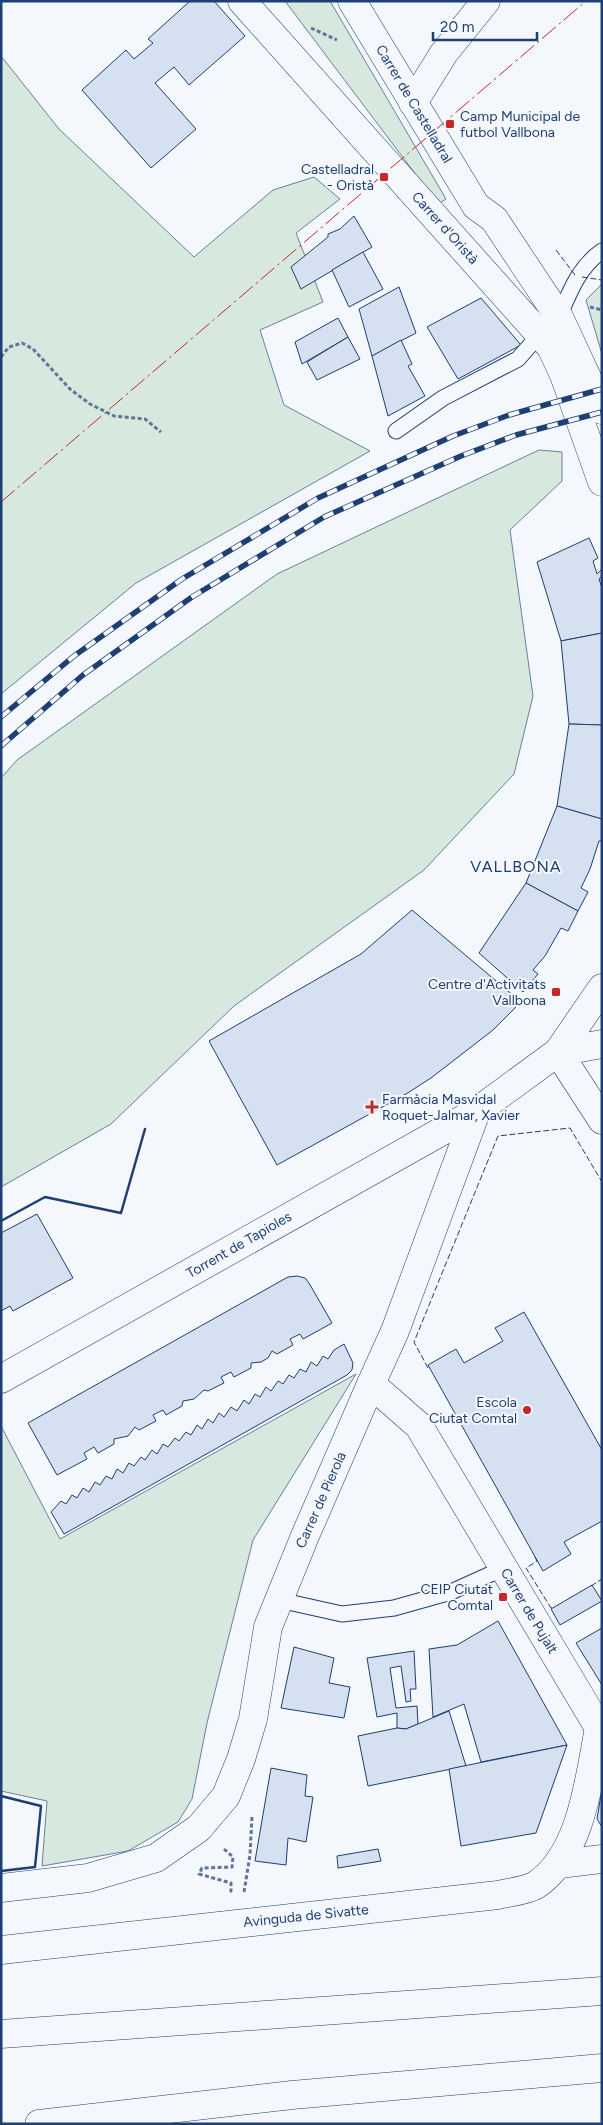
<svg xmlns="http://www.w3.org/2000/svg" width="603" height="2125" font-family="Figtree,sans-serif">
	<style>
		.green { fill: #d7e8df; stroke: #687fa3 }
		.building { fill: #d5e0f0; stroke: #1d3f73 }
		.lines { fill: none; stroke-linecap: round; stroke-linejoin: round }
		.lane-casing { stroke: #1d3f73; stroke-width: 17 }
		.street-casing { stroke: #1d3f73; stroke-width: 29 }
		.secondary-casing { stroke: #1d3f73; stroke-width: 29 }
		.highway-casing { stroke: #1d3f73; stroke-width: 29 }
		.path { stroke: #5e769c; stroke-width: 3; stroke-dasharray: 4 2.5; stroke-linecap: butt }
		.lane { stroke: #f4f7fb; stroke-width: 15 }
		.street { stroke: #f4f7fb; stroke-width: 28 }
		.secondary { stroke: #f4f7fb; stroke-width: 28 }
		.highway { stroke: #f4f7fb; stroke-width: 28 }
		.rail-casing { stroke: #1d3f73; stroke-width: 5.5 }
		.rail { stroke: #f4f7fb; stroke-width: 4; stroke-dasharray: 11; stroke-linecap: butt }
		.fence { stroke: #1d3f73; stroke-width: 1; stroke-dasharray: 6 2.5; stroke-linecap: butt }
		.wall { stroke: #1d3f73; stroke-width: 2.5 }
		.power { stroke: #c62828; stroke-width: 1; stroke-dasharray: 18 4 2.5 4; stroke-linecap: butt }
		.poi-dot { fill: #c62828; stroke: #f4f7fb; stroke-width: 2 }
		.labels { text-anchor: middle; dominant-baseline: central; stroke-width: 4; stroke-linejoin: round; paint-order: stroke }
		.street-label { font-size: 14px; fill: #1d3f73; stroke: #f4f7fb }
		.poi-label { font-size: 14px; fill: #1d3f73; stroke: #f4f7fb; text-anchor: end }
		.quarter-label { font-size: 16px; letter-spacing: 1px; fill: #1d3f73; stroke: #f4f7fb }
	</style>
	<rect width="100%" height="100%" fill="#f4f7fb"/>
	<!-- green -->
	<g class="green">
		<polygon points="285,1 330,1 446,199 438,204"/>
		<polygon points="1,56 59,129 194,257 273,190 314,177 340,199 296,233 323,302 260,330 284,405 370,451 136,583 1,694"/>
		<polygon points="602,284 602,354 586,300"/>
		<polygon points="539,450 562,452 562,481 510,530 533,696 514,774 424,870 234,1006 111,1124 1,1187 1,778 17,760 277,574"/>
		<polygon points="356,1374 253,1540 207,1723 192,1799 178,1822 128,1851 42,1866 47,1801 1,1791 1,1426 60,1539"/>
	</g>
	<!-- building -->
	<g class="building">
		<polygon points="190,1 214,1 245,36 189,85 174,67 155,83 196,129 151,168 82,90 126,50 134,59 153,43 148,39"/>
		<polygon points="354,216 372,247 301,289 291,267 328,237 328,234 340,229"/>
		<polygon points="363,252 383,289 349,307 332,270"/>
		<polygon points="399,287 416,333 372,356 359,309"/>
		<polygon points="481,298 521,345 458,379 427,327"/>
		<polygon points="338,318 348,337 302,364 295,342"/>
		<polygon points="348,337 360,359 317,380 307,362"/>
		<polygon points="401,340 412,364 408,366 425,396 388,416 372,356"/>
		<polygon points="589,538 598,558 593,561 597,574 602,569 602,576 599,579 602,588 602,633 561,641 537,562"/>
		<polygon points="602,633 602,725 569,724 561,641"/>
		<polygon points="569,724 602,725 602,819 557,806"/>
		<polygon points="557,806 602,819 602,841 599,841 590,869 581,888 588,892 578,911 526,883"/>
		<polygon points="526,883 578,911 568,931 561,928 545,956 533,970 538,974 523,992 479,953"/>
		<polygon points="412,910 521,1002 493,1030 431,1078 406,1094 277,1165 209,1041 361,954"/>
		<polygon points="37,1214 73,1278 13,1311 10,1306 1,1311 1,1233"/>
		<polygon points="297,1276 305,1278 309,1283 332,1323 303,1339 300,1334 290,1339 293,1345 277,1354 272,1351 268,1358 261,1362 251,1363 251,1368 234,1377 231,1372 221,1377 224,1383 208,1391 204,1390 194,1399 183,1401 182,1406 166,1415 163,1410 153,1415 156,1421 139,1430 135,1427 128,1436 114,1439 114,1444 98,1453 94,1447 84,1453 87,1459 57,1475 28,1423 288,1277"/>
		<polygon points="524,1312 602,1450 602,1521 564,1542 571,1554 543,1571 428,1365 456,1349 464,1363 503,1341 495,1328"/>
		<polygon points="344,1344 353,1363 352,1370 347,1375 64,1534 51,1512 61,1501 66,1504 72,1495 77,1498 83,1488 89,1492 95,1482 100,1485 106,1476 112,1479 117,1469 123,1473 129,1463 134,1466 141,1457 145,1460 152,1450 157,1454 163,1444 168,1447 175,1438 179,1441 186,1432 191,1435 197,1425 202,1429 208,1419 213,1423 219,1413 224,1417 231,1407 237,1411 244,1400 249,1404 255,1394 260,1397 266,1387 271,1391 278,1381 283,1384 289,1375 294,1378 300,1369 306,1372 311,1362 317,1366 323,1356 328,1359 334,1350"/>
		<polygon points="592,1585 602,1601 560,1625 551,1609"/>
		<polygon points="498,1621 567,1745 481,1762 464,1704 433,1717 429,1649 457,1645"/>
		<polygon points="602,1628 602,1685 576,1643"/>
		<polygon points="294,1647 334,1658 329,1683 350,1687 344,1718 281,1708"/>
		<polygon points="414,1651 416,1689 410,1689 411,1701 406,1702 401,1666 390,1668 396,1708 417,1706 418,1724 406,1729 397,1728 397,1713 377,1717 367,1658"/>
		<polygon points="449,1711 466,1766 368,1786 358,1736 397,1728 406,1729"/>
		<polygon points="567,1745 536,1833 461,1846 449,1769"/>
		<polygon points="271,1768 307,1775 305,1796 313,1797 306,1842 288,1838 286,1865 255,1861"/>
		<polygon points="602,1789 602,1827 597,1819"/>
		<polygon points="378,1849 381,1861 338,1868 337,1856"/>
	</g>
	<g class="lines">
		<!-- lane casing -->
		<g class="lane-casing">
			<g id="lane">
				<path d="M559,317c11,-26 20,-50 43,-66"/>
				<polyline points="396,431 443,398 518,359 540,334"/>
				<polyline points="279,1600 342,1614 394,1608 451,1592 504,1568"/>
			</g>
		</g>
		<!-- street casing -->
		<g class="street-casing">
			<g id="street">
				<polyline points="242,1 551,347 564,375 602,482"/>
				<polyline points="352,1 476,206 494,219 559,317 602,410"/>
				<polyline points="413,103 444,53 486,1"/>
				<polyline points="602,988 558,1052 602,1120"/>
				<polyline points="1,1379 476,1112"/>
				<polyline points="559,1864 602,1859"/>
				<polyline points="1,1888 88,1878 156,1858 199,1828 226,1796 241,1759 253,1719 268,1627 305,1536 371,1384 419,1426 599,1728 602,1727"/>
			</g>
		</g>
		<!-- secondary casing -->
		<g class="secondary-casing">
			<g id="secondary">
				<polyline points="371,1384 395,1331 476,1112 558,1052 602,1044"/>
				<path d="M1,1950l497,-55c11,-3 28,-4 38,-10 46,-31 53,-106 63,-157"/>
			</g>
		</g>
		<!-- highway casing -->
		<g class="highway-casing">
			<g id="highway">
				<polyline points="1,2034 602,1991"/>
				<polyline points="39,2124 292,2095 602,2068"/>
			</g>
		</g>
		<!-- path -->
		<g class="path">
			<polyline points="311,28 337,40"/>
			<polyline points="590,307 602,310"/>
			<polyline points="1,357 9,347 22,343 33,349 70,389 90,404 114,416 145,419 161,432"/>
			<polyline points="224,1849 233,1857 232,1867 202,1868 199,1874 231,1883 231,1891 229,1892"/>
			<polyline points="244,1892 250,1855 252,1816"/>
		</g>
		<!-- lane -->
		<use href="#lane" class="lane"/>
		<!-- street -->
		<use href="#street" class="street"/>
		<!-- secondary -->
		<use href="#secondary" class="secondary"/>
		<!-- highway -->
		<use href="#highway" class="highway"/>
		<!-- rail casing -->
		<g class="rail-casing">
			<g id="rail">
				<polyline points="1,717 74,656 182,579 318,498 453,436 509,415 602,389"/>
				<polyline points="1,746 83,675 192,597 324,517 461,456 516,435 602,412"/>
			</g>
		</g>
		<!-- rail -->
		<use href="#rail" class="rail"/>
		<!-- fence -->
		<g class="fence">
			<polyline points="556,250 575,275"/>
			<polyline points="582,277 602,280"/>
			<polyline points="428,1368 414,1342 498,1136 570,1128 602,1182"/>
			<polyline points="535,1557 537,1561 526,1568 551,1608 554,1607"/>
			<polyline points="591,1586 602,1579"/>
		</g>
		<!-- wall -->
		<g class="wall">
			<polyline points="1,1221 45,1197 121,1213 145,1129"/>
			<polyline points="1,1796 41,1806 35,1867 1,1871"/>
		</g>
		<!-- power -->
		<polyline class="power" points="1,502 586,1"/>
	</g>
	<!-- markers -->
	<g class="poi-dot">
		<rect x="445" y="119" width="10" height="10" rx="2.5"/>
		<rect x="379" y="172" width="10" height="10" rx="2.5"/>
		<rect x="551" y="987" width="10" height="10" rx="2.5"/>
		<path d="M369.5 1099.5h5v5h5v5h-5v5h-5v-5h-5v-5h5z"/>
		<circle cx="527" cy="1410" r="5"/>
		<rect x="498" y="1592" width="10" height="10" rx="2.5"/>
	</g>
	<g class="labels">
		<!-- street labels -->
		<g class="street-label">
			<text transform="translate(414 104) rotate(59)">Carrer de Castelladral</text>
			<text transform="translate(445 228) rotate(48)">Carrer d'Oristà</text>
			<text transform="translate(239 1245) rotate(-30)">Torrent de Tapioles</text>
			<text transform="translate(321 1500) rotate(-66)">Carrer de Pierola</text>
			<text transform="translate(529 1611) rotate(59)">Carrer de Pujalt</text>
			<text transform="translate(306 1916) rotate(-6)">Avinguda de Sivatte</text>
		</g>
		<!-- poi labels -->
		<g class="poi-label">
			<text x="460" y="116" text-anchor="start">Camp Municipal de<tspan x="460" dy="16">futbol Vallbona</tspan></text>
			<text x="374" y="169">Castelladral<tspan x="374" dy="16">- Oristà</tspan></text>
			<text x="546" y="984">Centre d'Activitats<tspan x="546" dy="16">Vallbona</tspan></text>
			<text x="382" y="1099" text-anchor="start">Farmàcia Masvidal<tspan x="382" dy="16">Roquet-Jalmar, Xavier</tspan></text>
			<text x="517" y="1402">Escola<tspan x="517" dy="16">Ciutat Comtal</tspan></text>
			<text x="493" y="1589">CEIP Ciutat<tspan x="493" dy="16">Comtal</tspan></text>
		</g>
		<!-- quarter labels -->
		<g class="quarter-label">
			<text x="516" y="866">VALLBONA</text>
		</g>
	</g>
	<!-- border -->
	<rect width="603" height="2125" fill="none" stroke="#1d3f73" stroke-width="5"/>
	<!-- scale -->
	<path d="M433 32v8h104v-8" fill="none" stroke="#1d3f73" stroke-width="2.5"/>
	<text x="440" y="32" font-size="15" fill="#1d3f73" stroke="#f4f7fb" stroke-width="4" paint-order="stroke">20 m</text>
</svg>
